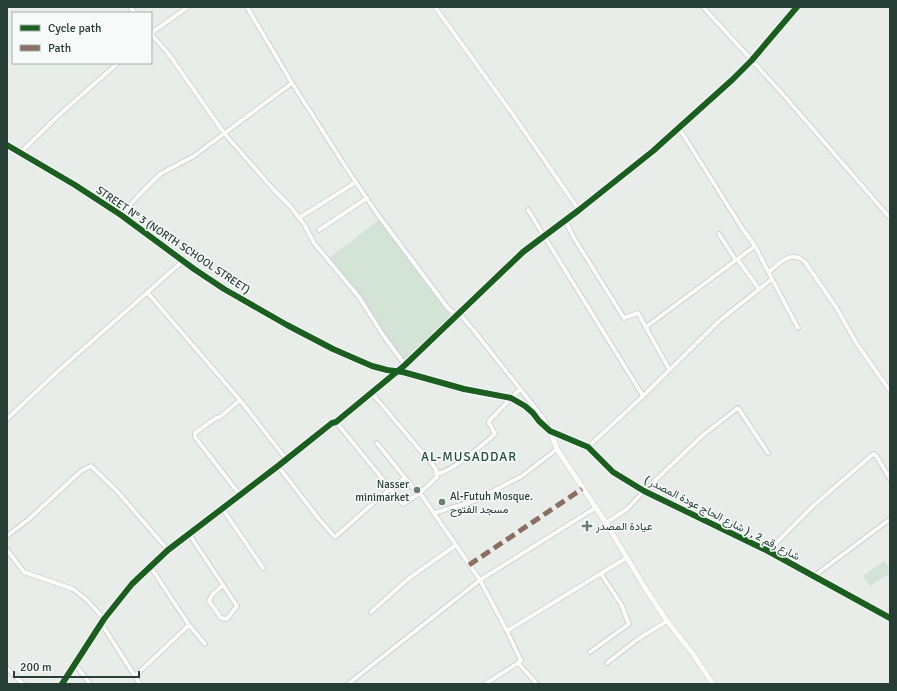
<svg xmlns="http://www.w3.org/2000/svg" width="897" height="691" font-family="Signika,Vazirmatn,sans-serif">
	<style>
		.green { fill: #d3e4d7 }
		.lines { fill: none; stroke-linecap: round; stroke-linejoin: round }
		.minor-casing { stroke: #c5cac7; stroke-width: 5.5 }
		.tertiary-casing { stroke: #c5cac7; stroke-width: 6 }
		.minor { stroke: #fcfcfc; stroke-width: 4 }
		.tertiary { stroke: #fcfcfc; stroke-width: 5 }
		.quiet { stroke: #8d6e63; stroke-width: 5; stroke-dasharray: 10 5; stroke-linecap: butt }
		.cycleway-casing { stroke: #f7faf9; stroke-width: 8 }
		.cycleway { stroke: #1b5e20; stroke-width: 6 }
		.poi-dot { fill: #6b7b76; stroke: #f7faf9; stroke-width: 1.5 }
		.labels { text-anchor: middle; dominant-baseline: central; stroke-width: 3; stroke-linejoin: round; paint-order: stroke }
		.street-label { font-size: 11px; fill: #273e37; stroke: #f7faf9 }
		.poi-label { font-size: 11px; fill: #273e37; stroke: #f7faf9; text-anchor: start }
		.quarter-label { font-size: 13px; letter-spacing: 1px; fill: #254e43; stroke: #f7faf9 }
	</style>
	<rect width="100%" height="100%" fill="#e8edea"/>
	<!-- green -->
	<g class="green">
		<polygon points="380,219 451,316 450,320 404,362 355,290 329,258"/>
		<polygon points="884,561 890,569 890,573 870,586 863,576"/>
	</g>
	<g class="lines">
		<!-- minor casing -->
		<g class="minor-casing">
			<g id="minor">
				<polyline points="130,7 135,13"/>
				<polyline points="247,7 292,83 347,169 378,215 447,307 456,315"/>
				<polyline points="435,7 509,109 579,210"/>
				<polyline points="703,7 780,91 890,218"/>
				<polyline points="151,33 188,7"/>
				<polyline points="151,34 168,53 224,133 274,190 290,206 304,224 314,243 359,297 383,335 405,365"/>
				<polyline points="21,152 59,115 118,63"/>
				<polyline points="528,210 643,396"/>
				<polyline points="121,215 139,195 160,174 194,156 292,83"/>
				<polyline points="299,218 356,182"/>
				<polyline points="565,220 574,238 624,318 638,313 669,369"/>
				<polyline points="319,230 367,198"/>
				<polyline points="719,234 735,259 738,260 759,289"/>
				<path d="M769,272c11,-9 23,-23 36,-10l31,45 21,37 33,47"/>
				<polyline points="772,279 798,328"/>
				<polyline points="147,292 240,400 287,460"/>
				<polyline points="459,313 475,332 544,419 550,431 588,447 613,472 644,491 768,551 890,618"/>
				<polyline points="646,327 755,246"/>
				<polyline points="7,419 57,372 183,261"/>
				<polyline points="336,422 403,504 420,493 437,477 436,469 371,392"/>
				<polyline points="377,443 418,494"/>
				<polyline points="588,447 643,396 719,321 772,279 755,246 742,228 679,128"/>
				<path d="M278,466l41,53 16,18c24,-20 45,-42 70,-59"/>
				<path d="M436,474c16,-2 46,-29 59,-40l-6,-11v-2l31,-32"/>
				<polyline points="420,493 480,580 507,631 521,661 485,684"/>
				<polyline points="240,495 195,437 195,433 216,418 220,417 240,400"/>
				<polyline points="222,508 263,568"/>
				<polyline points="434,513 474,501 522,476 557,449"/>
				<polyline points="606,523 627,509 644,491 703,435 738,408 768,453"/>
				<polyline points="189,534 237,606 227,619 221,618 209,601 212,595 223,585"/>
				<polyline points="7,536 29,519 81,471 91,466 117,491 168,550"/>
				<polyline points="7,550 24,572 73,589 87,600 104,619"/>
				<polyline points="768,551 813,506 872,455 874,454 877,457 890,479"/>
				<polyline points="150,566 189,625 205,644"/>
				<polyline points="814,576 890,519"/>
				<polyline points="371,612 408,579 456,545"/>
				<polyline points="101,623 140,684"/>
				<polyline points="507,631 626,558"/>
				<polyline points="590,652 629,624 621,604 601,574"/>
				<polyline points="518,663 537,684"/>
				<polyline points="607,663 638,639 667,621"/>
				<polyline points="75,664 90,684"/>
				<polyline points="7,668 23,684"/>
				<polyline points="135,676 189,625"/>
				<polyline points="62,684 104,619 132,584 168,550 278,466 332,423 336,422 405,365 523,252 579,210 653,151 732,80 752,60 797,7"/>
				<polyline points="348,684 480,580 595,508"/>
			</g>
		</g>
		<!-- tertiary casing -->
		<g class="tertiary-casing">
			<polyline id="tertiary" points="7,145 75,185 121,215 194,269 224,289 257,309 333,349 372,366 387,370 403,372 464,389 511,398 525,406 533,413 539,421 550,431 557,449 606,523 647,591 667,621 693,654 713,684"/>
		</g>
		<!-- minor -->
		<use href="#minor" class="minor"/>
		<!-- tertiary -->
		<use href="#tertiary" class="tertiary"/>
		<!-- quiet -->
		<polyline class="quiet" points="469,565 582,489"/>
		<!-- cycleway casing -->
		<g class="cycleway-casing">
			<g id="cycleway">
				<polyline points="7,145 75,185 121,215 194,269 224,289 287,325 333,349 372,366 387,370 403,372 464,389 511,398 525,406 533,413 539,421 550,431 588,447 613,472 644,491 768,551 890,618"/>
				<polyline points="62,684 104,619 132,584 168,550 278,466 332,423 336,422 405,365 523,252 579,210 653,151 732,80 752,60 797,7"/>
			</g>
		</g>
		<!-- cycleway -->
		<use href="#cycleway" class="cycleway"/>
	</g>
	<!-- markers -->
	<g class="poi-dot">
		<circle cx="417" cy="490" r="4"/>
		<circle cx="442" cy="502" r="4"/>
		<path d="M585 520h4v4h4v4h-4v4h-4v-4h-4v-4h4z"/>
	</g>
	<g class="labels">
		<!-- street labels -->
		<g class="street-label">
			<text transform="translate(173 240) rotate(34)">STREET N° 3 (NORTH SCHOOL STREET)</text>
			<text transform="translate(722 518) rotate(27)">شارع رقم 2 , ( شارع الحاج عودة المصدر )</text>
		</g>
		<!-- poi labels -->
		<g class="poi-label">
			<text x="409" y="484" text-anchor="end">Nasser<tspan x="409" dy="13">minimarket</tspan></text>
			<text x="450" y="496">Al-Futuh Mosque.<tspan x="450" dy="13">مسجد الفتوح</tspan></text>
			<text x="596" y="526">عيادة المصدر</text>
		</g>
		<!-- quarter labels -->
		<g class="quarter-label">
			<text x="469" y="457">AL-MUSADDAR</text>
		</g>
	</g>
	<!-- border -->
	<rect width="897" height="691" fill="none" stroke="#273e37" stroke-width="16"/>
	<!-- legend -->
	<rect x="12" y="12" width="140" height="52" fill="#f7faf9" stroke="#a4afab"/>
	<rect x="20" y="25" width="20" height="6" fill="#1b5e20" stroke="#a4afab"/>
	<text x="48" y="32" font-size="12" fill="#273e37">Cycle path</text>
	<rect x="20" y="45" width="20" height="6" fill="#8d6e63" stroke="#a4afab"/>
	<text x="48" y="52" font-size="12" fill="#273e37">Path</text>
	<!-- scale -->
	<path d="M14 671v6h125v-6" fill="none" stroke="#273e37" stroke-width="2"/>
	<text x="20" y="671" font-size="12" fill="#273e37" stroke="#f7faf9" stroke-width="3" paint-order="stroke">200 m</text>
</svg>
